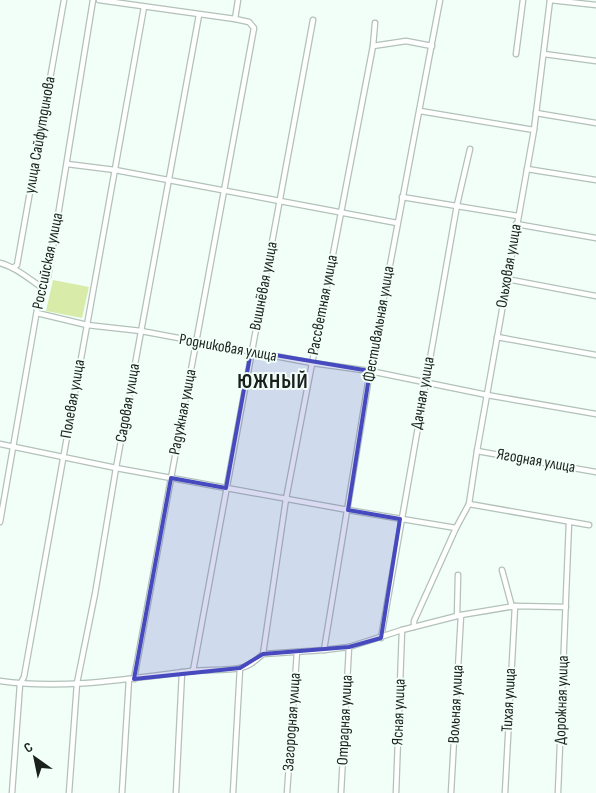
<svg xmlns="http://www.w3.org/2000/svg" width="596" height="793" font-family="'Sofia Sans Condensed',sans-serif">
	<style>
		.green { fill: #d8eba9 }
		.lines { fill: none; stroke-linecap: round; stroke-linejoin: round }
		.minor-casing { stroke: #b2c1ba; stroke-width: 7 }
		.minor { stroke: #fff; stroke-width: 4.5 }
		.marked { fill: #4749bf; fill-opacity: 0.2; stroke: #4749bf; stroke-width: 4; stroke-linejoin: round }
		.labels { text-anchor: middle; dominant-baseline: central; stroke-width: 4; stroke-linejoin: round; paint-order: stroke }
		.street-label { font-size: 16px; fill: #1a201d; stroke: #f2fff9 }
		.district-label { font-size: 21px; font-weight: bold; letter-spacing: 1px; fill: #1a201d; stroke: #f2fff9 }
	</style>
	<rect width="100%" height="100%" fill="#f2fff9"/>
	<!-- green -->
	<polygon class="green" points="53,280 89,287 82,318 46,311"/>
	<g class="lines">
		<!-- minor casing -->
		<g class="minor-casing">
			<g id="minor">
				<polyline points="99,0 235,19 249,22 254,28 134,679"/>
				<polyline points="550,0 596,5"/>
				<polyline points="235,19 238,0"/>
				<polyline points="373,46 375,23"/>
				<polyline points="516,54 523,0"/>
				<polyline points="544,54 596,61"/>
				<polyline points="420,111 534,130"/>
				<polyline points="536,113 596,123"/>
				<polyline points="67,164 115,170 397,223"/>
				<polyline points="527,169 596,180"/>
				<polyline points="402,197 518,216"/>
				<polyline points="516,224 596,238"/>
				<path d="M0,263c15,4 28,15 41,24"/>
				<polyline points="13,268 17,265 64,0"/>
				<polyline points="507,279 596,296"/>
				<polyline points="37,313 87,325 141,331 312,363 370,371 487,395 596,414"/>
				<polyline points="497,337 596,355"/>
				<polyline points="0,444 116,468 348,510 456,528"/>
				<polyline points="477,451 596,472"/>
				<polyline points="469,504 589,525"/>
				<polyline points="0,522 41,287 48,277 93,0"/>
				<polyline points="502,570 512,607"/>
				<polyline points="457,616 458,575"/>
				<polyline points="414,627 414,621 456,528 469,504 477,451 534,130 550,0"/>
				<polyline points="381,638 457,205 470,149"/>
				<polyline points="324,650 370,371 440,0"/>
				<polyline points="263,654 286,499 373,46 406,41 432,46"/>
				<polyline points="193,671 313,20"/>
				<path d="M0,681c63,9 128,-2 191,-10 16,-2 34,0 50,-3 9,-2 15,-8 22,-14l61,-4 25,-3 53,-17 59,-15 54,-9 51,1"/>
				<polyline points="12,793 20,684 24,677 144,7"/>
				<polyline points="69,793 77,683 95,594 116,468 199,15"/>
				<polyline points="122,793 129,679"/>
				<polyline points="176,793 182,672"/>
				<polyline points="233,793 240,668"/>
				<polyline points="287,793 297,652"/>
				<polyline points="341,793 349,647"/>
				<polyline points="396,793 402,630"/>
				<polyline points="451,793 461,615"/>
				<polyline points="505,793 515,606"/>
				<polyline points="558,793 569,522"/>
			</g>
		</g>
		<!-- minor -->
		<use href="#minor" class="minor"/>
	</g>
	<!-- marked area -->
	<path class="marked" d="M251,351l119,20 -22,139 52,9 -19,119 -32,9 -86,7 -23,14 -106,11 37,-201 55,10z"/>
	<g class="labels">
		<!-- street labels -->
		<g class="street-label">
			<text transform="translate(40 135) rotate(-80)">улица Сайфутдинова</text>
			<text transform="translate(48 261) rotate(-78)">Российская улица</text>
			<text transform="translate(509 266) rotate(-80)">Ольховая улица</text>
			<text transform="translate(264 286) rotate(-79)">Вишнёвая улица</text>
			<text transform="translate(323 305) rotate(-79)">Рассветная улица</text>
			<text transform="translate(379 324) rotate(-80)">Фестивальная улица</text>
			<text transform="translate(228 348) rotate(10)">Родниковая улица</text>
			<text transform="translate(423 393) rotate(-80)">Дачная улица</text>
			<text transform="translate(73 399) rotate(-80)">Полевая улица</text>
			<text transform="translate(128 403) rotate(-80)">Садовая улица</text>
			<text transform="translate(183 412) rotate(-79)">Радужная улица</text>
			<text transform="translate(536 461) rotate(10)">Ягодная улица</text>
			<text transform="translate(509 700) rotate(-87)">Тихая улица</text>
			<text transform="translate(562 700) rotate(-88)">Дорожная улица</text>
			<text transform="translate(456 704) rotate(-87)">Вольная улица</text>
			<text transform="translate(399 712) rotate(-88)">Ясная улица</text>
			<text transform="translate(345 720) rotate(-87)">Отрадная улица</text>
			<text transform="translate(292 722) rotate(-86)">Загородная улица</text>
		</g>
		<!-- district labels -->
		<g class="district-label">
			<text x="273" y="381">ЮЖНЫЙ</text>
		</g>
	</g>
	<!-- north arrow -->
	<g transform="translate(35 758) rotate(327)" stroke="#f2fff9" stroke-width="4" paint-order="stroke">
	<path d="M0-4L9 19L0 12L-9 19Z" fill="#1a201d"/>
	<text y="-8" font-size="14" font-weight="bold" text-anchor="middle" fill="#1a201d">С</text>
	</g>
</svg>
